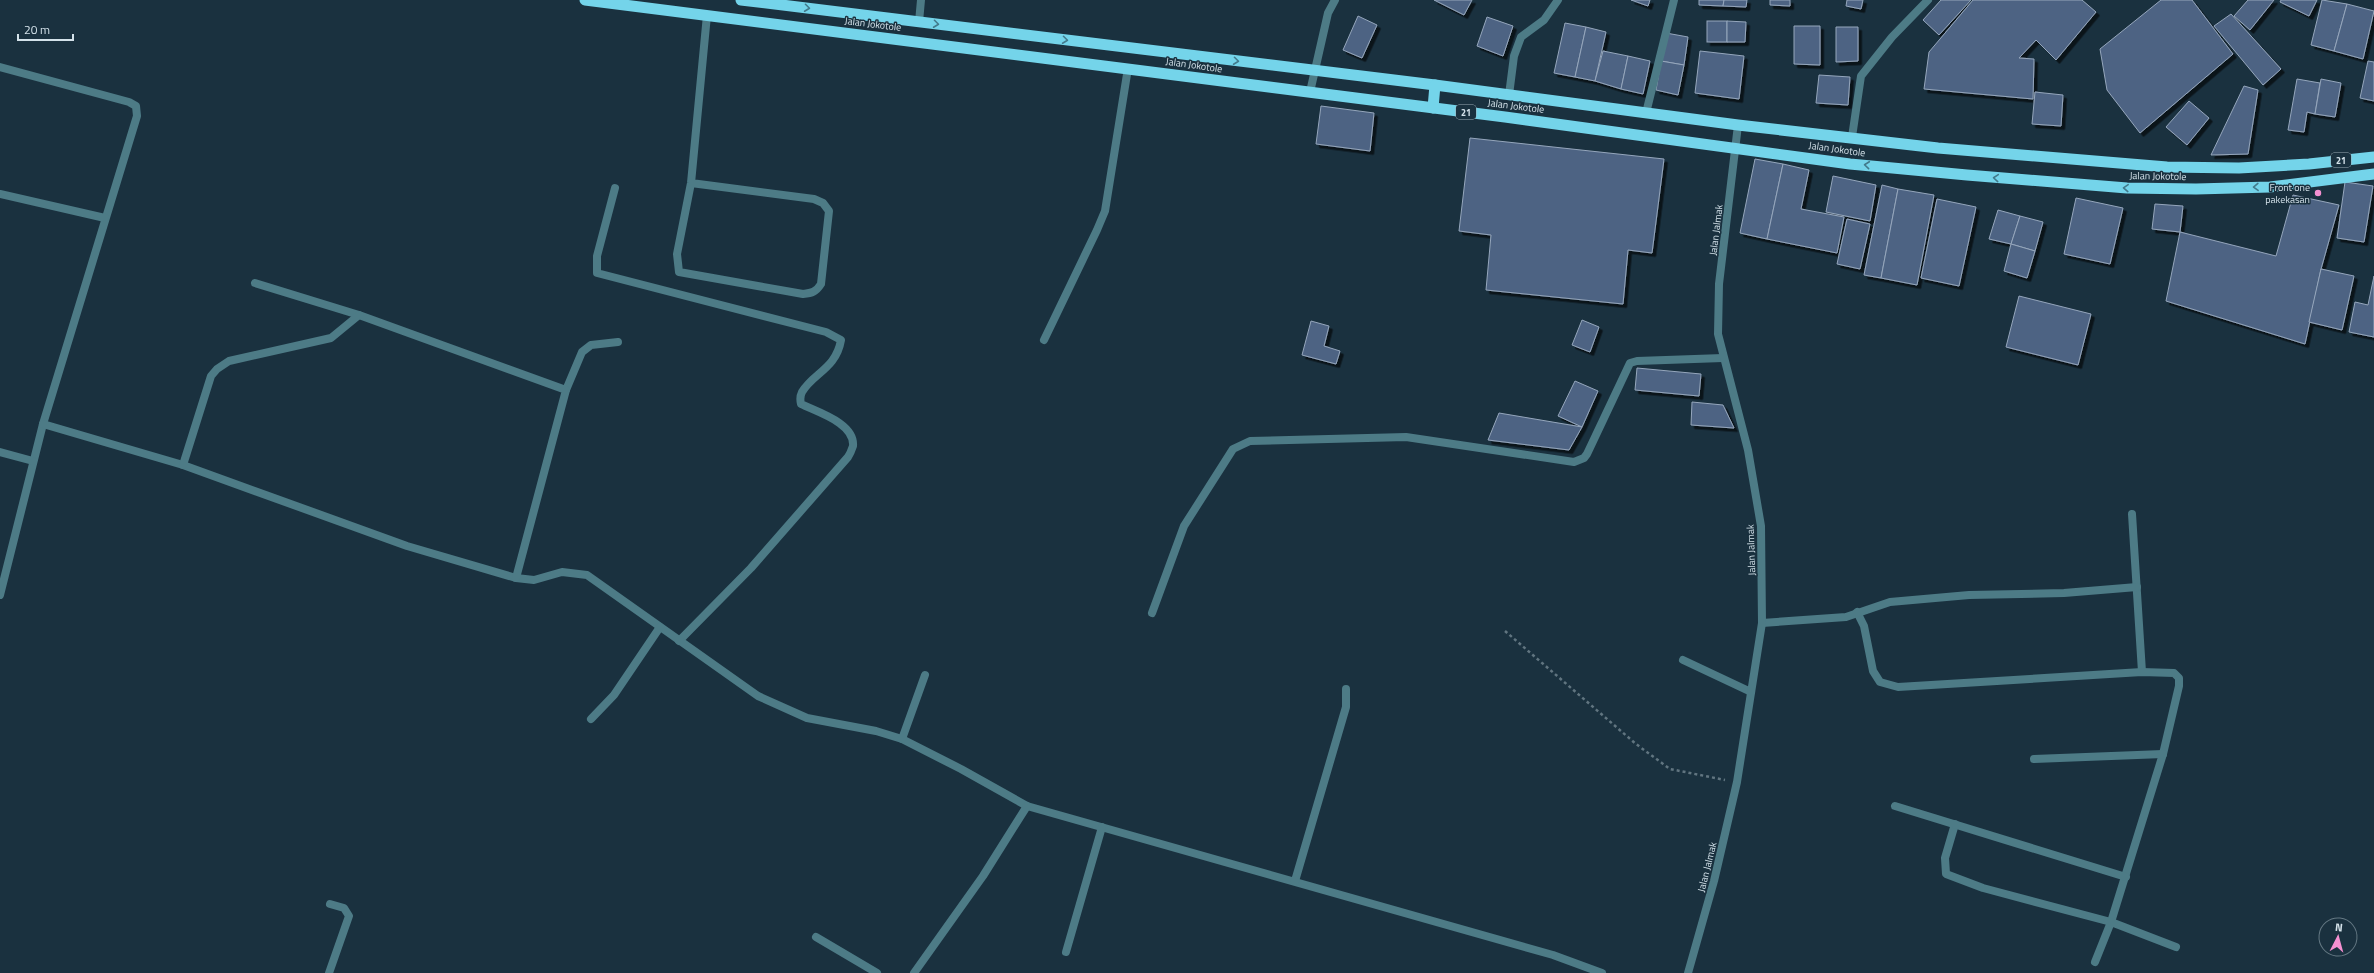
<svg xmlns="http://www.w3.org/2000/svg" width="2374" height="973" font-family="'Titillium Web',sans-serif">
	<style>
		.building { fill: #4e6483; stroke: #95a6bc; filter: url(#shadow) }
		.lines { fill: none; stroke-linecap: round; stroke-linejoin: round }
		.path { stroke: #617580; stroke-width: 2.5; stroke-dasharray: 3 3; stroke-linecap: butt }
		.service { stroke: #4d7b86; stroke-width: 8 }
		.minor { stroke: #4d7b86; stroke-width: 8 }
		.trunk { stroke: #74d4ea; stroke-width: 11 }
		.oneway { stroke: #427a8c }
		.poi-dot { fill: #f590d1; stroke: #1a313f; stroke-width: 1.5 }
		.labels { text-anchor: middle; dominant-baseline: central; stroke-width: 3; stroke-linejoin: round; paint-order: stroke }
		.shield { fill: #1a313f; stroke: #9cadb7; stroke-width: 1 }
		.shield-label { font-size: 9px; font-weight: bold; fill: #d4e2ea }
		.street-label { font-size: 10px; fill: #d4e2ea; stroke: #1a313f }
		.poi-label { font-size: 10px; fill: #d4e2ea; stroke: #1a313f; text-anchor: end }
	</style>
	<defs>
		<filter id="shadow"><feDropShadow dx="3.5" dy="3.5" stdDeviation="0" flood-color="#0009"/></filter>
	</defs>
	<rect width="100%" height="100%" fill="#1a313f"/>
	<!-- building -->
	<g class="building">
		<polygon points="1434,0 1472,0 1464,15"/>
		<polygon points="1631,0 1650,0 1648,6"/>
		<polygon points="1699,0 1724,0 1723,6 1699,5"/>
		<polygon points="1724,0 1747,0 1746,7 1723,6"/>
		<polygon points="1770,0 1790,0 1790,6 1770,5"/>
		<polygon points="1847,0 1863,0 1861,9 1846,6"/>
		<polygon points="1941,0 1971,0 1939,35 1923,20"/>
		<polygon points="1973,0 2082,0 2096,12 2056,60 2036,40 2019,58 2034,59 2033,99 1924,89 1929,52"/>
		<polygon points="2161,0 2192,0 2233,54 2140,133 2107,90 2100,49"/>
		<polygon points="2248,0 2274,0 2250,30 2234,16"/>
		<polygon points="2281,0 2317,0 2309,16 2280,2"/>
		<polygon points="2322,0 2347,4 2334,51 2311,45"/>
		<polygon points="2347,4 2374,11 2363,59 2334,51"/>
		<polygon points="2231,14 2281,69 2263,85 2214,26"/>
		<polygon points="1358,16 1377,25 1362,58 1343,50"/>
		<polygon points="1487,17 1513,26 1503,56 1477,46"/>
		<rect x="1707" y="21" width="20" height="21"/>
		<polygon points="1727,21 1746,22 1745,42 1727,42"/>
		<polygon points="1565,23 1586,27 1575,77 1554,73"/>
		<polygon points="1794,26 1820,26 1820,65 1794,64"/>
		<polygon points="1586,27 1606,32 1595,81 1575,77"/>
		<polygon points="1836,27 1858,27 1858,61 1836,62"/>
		<polygon points="1666,33 1688,37 1684,65 1661,61"/>
		<polygon points="1603,51 1628,56 1621,89 1595,81"/>
		<polygon points="1700,51 1744,56 1739,99 1695,93"/>
		<polygon points="1628,56 1650,61 1643,94 1621,89"/>
		<polygon points="1661,61 1684,65 1678,95 1656,90"/>
		<polygon points="2368,61 2374,62 2374,101 2360,98"/>
		<polygon points="1819,75 1850,77 1848,105 1816,103"/>
		<polygon points="2297,79 2320,83 2315,114 2307,112 2304,132 2288,130"/>
		<polygon points="2321,79 2341,83 2335,117 2315,114"/>
		<polygon points="2244,86 2258,90 2248,154 2211,155"/>
		<polygon points="2035,92 2063,95 2061,126 2032,124"/>
		<polygon points="2189,101 2209,118 2187,145 2166,127"/>
		<polygon points="1321,106 1374,113 1370,151 1316,144"/>
		<polygon points="1470,138 1664,159 1652,253 1628,250 1623,304 1486,290 1491,235 1459,231"/>
		<polygon points="1755,159 1783,164 1767,239 1740,233"/>
		<polygon points="1783,164 1809,170 1801,209 1844,217 1837,253 1767,239"/>
		<polygon points="1833,176 1876,185 1870,221 1826,212"/>
		<polygon points="2345,182 2373,186 2364,242 2337,238"/>
		<polygon points="1882,185 1898,189 1881,278 1864,275"/>
		<polygon points="1898,189 1934,195 1917,285 1881,278"/>
		<polygon points="2293,195 2339,205 2321,269 2305,344 2166,301 2180,232 2276,256"/>
		<polygon points="2076,198 2123,208 2110,264 2064,254"/>
		<polygon points="1937,199 1976,207 1959,286 1921,278"/>
		<polygon points="2155,204 2183,206 2180,232 2152,229"/>
		<polygon points="1998,210 2020,216 2011,244 1989,239"/>
		<polygon points="2020,216 2043,222 2035,251 2011,244"/>
		<polygon points="1847,219 1870,224 1860,269 1837,264"/>
		<polygon points="2011,244 2035,251 2027,278 2004,271"/>
		<polygon points="2321,269 2354,276 2342,330 2309,322"/>
		<polygon points="2374,276 2374,337 2349,332 2355,302 2368,305"/>
		<polygon points="2019,296 2091,314 2078,365 2006,347"/>
		<polygon points="1582,320 1599,327 1590,352 1572,345"/>
		<polygon points="1311,321 1329,326 1324,346 1340,351 1336,364 1302,355"/>
		<polygon points="1637,368 1701,374 1699,396 1635,390"/>
		<polygon points="1575,381 1598,391 1582,427 1558,416"/>
		<polygon points="1692,402 1723,405 1734,428 1691,425"/>
		<polygon points="1499,413 1582,427 1569,450 1488,440"/>
	</g>
	<g class="lines">
		<!-- path -->
		<polyline class="path" points="1505,631 1636,744 1670,769 1725,780"/>
		<!-- service -->
		<g class="service">
			<path d="M691,183l123,16 9,4 6,8 -8,73c-5,8 -9,9 -18,10l-124,-22 -2,-18 14,-71 16,-168"/>
			<polyline points="1044,340 1097,230 1105,211 1128,68"/>
		</g>
		<!-- minor -->
		<g class="minor">
			<polyline points="919,22 921,0"/>
			<polyline points="0,67 129,102 136,106 137,116 43,424 0,595"/>
			<polyline points="1310,92 1328,13 1335,0"/>
			<polyline points="1509,95 1514,56 1521,37 1544,20 1558,0"/>
			<polyline points="1646,113 1674,0"/>
			<polyline points="1852,137 1861,76 1892,37 1928,0"/>
			<path d="M615,188l-18,68v17l229,59 15,8c-5,29 -28,33 -39,52 -2,4 -2,8 -1,12 16,8 54,19 52,42 -1,3 -3,8 -5,11l-97,111 -72,73"/>
			<polyline points="0,194 105,218"/>
			<polyline points="255,283 359,315"/>
			<polyline points="566,390 582,352 591,345 618,342"/>
			<polyline points="43,424 183,465 407,546 516,578 534,580 562,572 587,575 758,696 807,718 876,731 902,739 961,769 1027,806 1553,955 1602,973"/>
			<polyline points="0,452 33,461"/>
			<polyline points="183,465 211,376 217,369 229,361 331,338 359,315 566,390 516,578"/>
			<polyline points="2132,514 2142,672"/>
			<polyline points="1857,612 1864,626 1873,671 1880,682 1898,687 2142,672 2174,673 2179,678 2179,686 2163,754 2111,922 1983,888 1946,874 1945,858 1955,824"/>
			<polyline points="1152,613 1184,526 1233,449 1250,441 1406,437 1574,462 1584,458 1587,454 1630,363 1637,361 1723,358"/>
			<polyline points="1762,623 1846,617 1890,602 1969,595 2064,593 2137,587"/>
			<polyline points="1683,660 1751,692"/>
			<polyline points="591,719 614,695 660,627"/>
			<polyline points="902,739 925,675"/>
			<polyline points="2034,759 2163,754"/>
			<polyline points="1895,806 2126,877"/>
			<polyline points="1295,881 1346,707 1346,689"/>
			<polyline points="816,937 877,973"/>
			<polyline points="1066,952 1102,827"/>
			<polyline points="2095,962 2111,922 2176,947"/>
			<polyline points="329,973 349,916 344,908 330,904"/>
			<polyline points="914,973 983,876 1027,806"/>
			<polyline points="1688,973 1714,881 1737,782 1762,623 1761,526 1748,450 1718,334 1719,284 1738,125"/>
		</g>
		<!-- trunk -->
		<g class="trunk">
			<polyline points="585,0 1505,117 1850,164 1967,175 2127,188 2196,189 2270,187 2374,174"/>
			<polyline points="741,0 1435,85 1738,125 1938,148 2167,167 2239,168 2309,164 2374,157"/>
			<polyline points="1433,108 1435,85"/>
		</g>
	</g>
	<!-- one-way arrows -->
	<defs><path id="oneway-chevron" d="M-2-3.5L2.5 0L-2 3.5" fill="none" stroke-width="1.6" stroke-linecap="round" stroke-linejoin="round"/></defs>
	<g class="oneway">
		<use href="#oneway-chevron" transform="translate(807 8) rotate(7)"/>
		<use href="#oneway-chevron" transform="translate(936 24) rotate(7)"/>
		<use href="#oneway-chevron" transform="translate(1065 40) rotate(7)"/>
		<use href="#oneway-chevron" transform="translate(1236 61) rotate(7)"/>
		<use href="#oneway-chevron" transform="translate(1867 165) rotate(-174)"/>
		<use href="#oneway-chevron" transform="translate(1996 178) rotate(-175)"/>
		<use href="#oneway-chevron" transform="translate(2256 187) rotate(178)"/>
		<use href="#oneway-chevron" transform="translate(2126 188) rotate(-177)"/>
	</g>
	<!-- markers -->
	<circle class="poi-dot" cx="2318" cy="193" r="4"/>
	<g class="labels">
		<!-- shield labels -->
		<g class="shield">
			<rect x="1456" y="105" width="20" height="14" rx="3"/>
			<rect x="2331" y="153" width="20" height="14" rx="3"/>
		</g>
		<g class="shield-label">
			<text x="1466" y="112">21</text>
			<text x="2341" y="160">21</text>
		</g>
		<!-- street labels -->
		<g class="street-label">
			<text transform="translate(873 24) rotate(7)">Jalan Jokotole</text>
			<text transform="translate(1194 65) rotate(8)">Jalan Jokotole</text>
			<text transform="translate(1516 106) rotate(7)">Jalan Jokotole</text>
			<text transform="translate(1837 149) rotate(8)">Jalan Jokotole</text>
			<text transform="translate(2158 176) rotate(1)">Jalan Jokotole</text>
			<text transform="translate(1716 230) rotate(-83)">Jalan Jalmak</text>
			<text transform="translate(1751 550) rotate(-92)">Jalan Jalmak</text>
			<text transform="translate(1707 867) rotate(-76)">Jalan Jalmak</text>
		</g>
		<!-- poi labels -->
		<g class="poi-label">
			<text x="2310" y="187">Front one<tspan x="2310" dy="12">pakekasan</tspan></text>
		</g>
	</g>
	<!-- north arrow -->
	<g transform="translate(2338 937) rotate(6)"><circle r="19" fill="#1a313f" stroke="#647883"/>
	<path d="M0-3L7 15L0 10L-7 15Z" fill="#f590d1"/>
	<text y="-6" font-size="11" font-weight="bold" text-anchor="middle" fill="#d4e2ea">N</text>
	</g>
	<!-- scale -->
	<path d="M18 34v6h55v-6" fill="none" stroke="#d4e2ea" stroke-width="2"/>
	<text x="24" y="34" font-size="12" fill="#d4e2ea" stroke="#1a313f" stroke-width="3" paint-order="stroke">20 m</text>
</svg>
